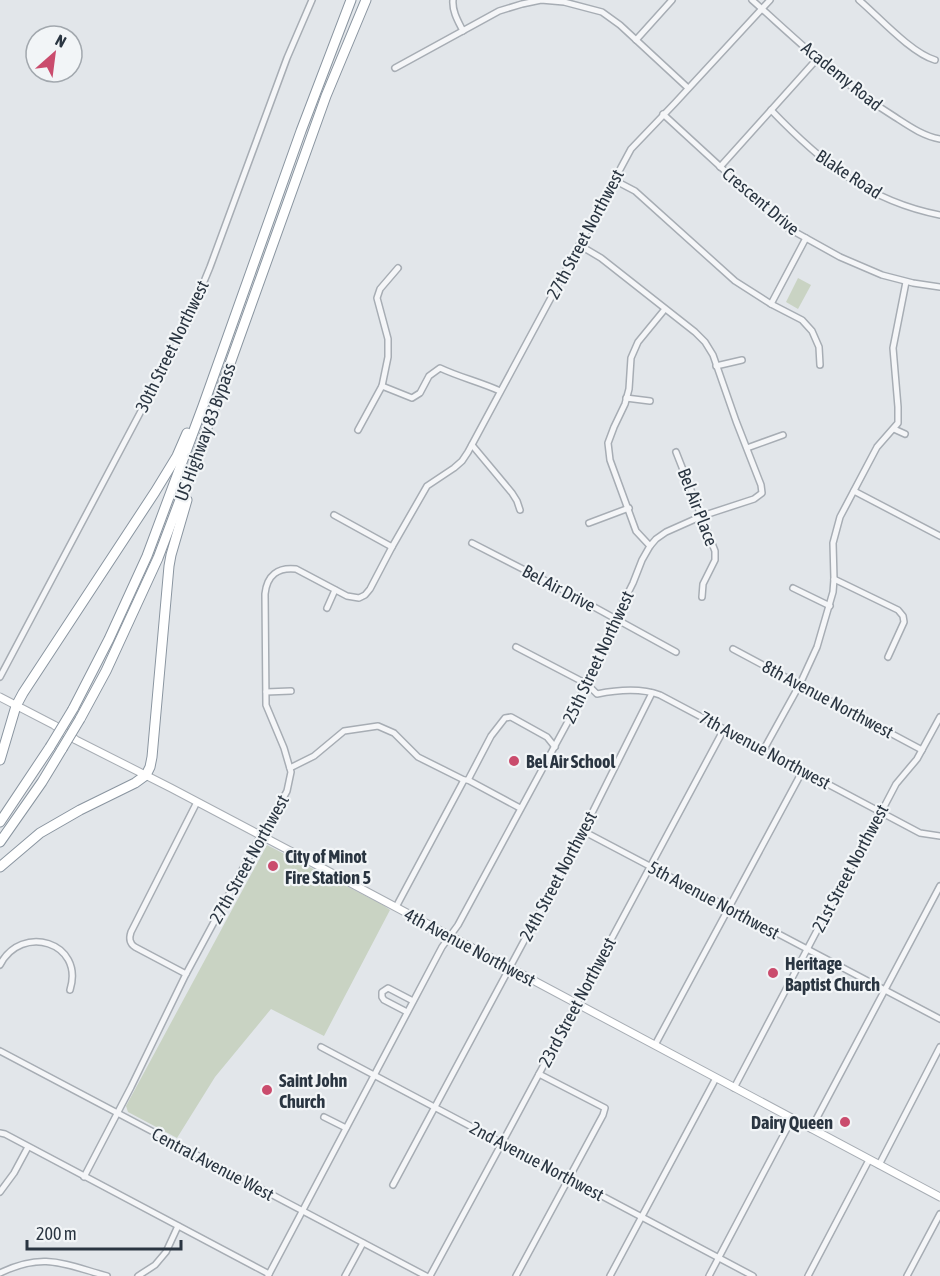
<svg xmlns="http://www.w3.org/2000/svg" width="940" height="1276" font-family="'Asap Condensed',sans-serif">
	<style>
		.green { fill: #c9d3c3 }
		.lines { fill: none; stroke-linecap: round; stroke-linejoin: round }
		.street-casing { stroke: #a7adb4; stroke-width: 8 }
		.secondary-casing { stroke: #a7adb4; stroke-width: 9 }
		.highway-casing { stroke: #8a95a0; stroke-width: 11 }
		.street { stroke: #f5f6f8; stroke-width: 5 }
		.secondary { stroke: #fff; stroke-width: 7 }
		.highway { stroke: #fff; stroke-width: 9 }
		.highway-bridge-casing { stroke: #8a95a0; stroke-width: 11; stroke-linecap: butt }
		.highway-bridge { stroke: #fff; stroke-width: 9 }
		.poi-dot { fill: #ca4c6d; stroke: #f2f5f7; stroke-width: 2 }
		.labels { text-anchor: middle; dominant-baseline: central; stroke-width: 4.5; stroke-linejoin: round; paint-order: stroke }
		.street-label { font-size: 18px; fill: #2a3541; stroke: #f2f5f7 }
		.poi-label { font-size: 18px; font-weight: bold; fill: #2a3541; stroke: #f2f5f7; text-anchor: start }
	</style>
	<rect width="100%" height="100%" fill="#e2e6ea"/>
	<!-- green -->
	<g class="green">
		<polygon points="798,278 811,285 798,309 786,302"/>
		<polygon points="267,845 383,905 390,910 324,1036 271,1009 215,1077 177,1138 128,1112 126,1106"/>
	</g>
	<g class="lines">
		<!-- street casing -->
		<g class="street-casing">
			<g id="street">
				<path d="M453,0c-1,11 5,21 10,31"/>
				<path d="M752,0c46,41 90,84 143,117 14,9 28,19 45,22"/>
				<path d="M859,0c20,17 52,53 76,60"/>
				<polyline points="636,40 672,0"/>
				<polyline points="395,68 499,11 522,4 541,0 564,2 602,12 620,25 688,88"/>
				<path d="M771,110c50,52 97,91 169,105"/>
				<polyline points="663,114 786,227 840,257 882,275 913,283 940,287"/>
				<polyline points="720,167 817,59"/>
				<polyline points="614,180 635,191 735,281 771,304 802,320 812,331 819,347 820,365"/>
				<polyline points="771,304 806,238"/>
				<polyline points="716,366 742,360"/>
				<polyline points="382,386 388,357 388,339 377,298 380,289 398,268"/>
				<polyline points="626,398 650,401"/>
				<polyline points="894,429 905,434"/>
				<path d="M358,430l24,-44 30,12 8,-5 9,-17 11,-8c19,9 40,14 60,23"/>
				<polyline points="472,445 512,493 517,501 520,510"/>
				<polyline points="747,448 783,435"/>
				<polyline points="676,452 715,551 715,560 703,584 702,597"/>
				<polyline points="854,491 940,536"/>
				<polyline points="334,515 392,547"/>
				<polyline points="589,523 629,508"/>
				<polyline points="472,543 554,585 676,652"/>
				<polyline points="650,546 636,531 610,460 608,443 614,427 625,404 629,389 631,358 638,342 665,309"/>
				<polyline points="834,579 898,610 903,616 904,622 888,657"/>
				<polyline points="793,588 830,606"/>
				<polyline points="327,608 335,590"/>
				<path d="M516,647l71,37 10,10c20,-4 44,-6 63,1l260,138 20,3"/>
				<polyline points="733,649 922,750"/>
				<polyline points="0,677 184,330 210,267 287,58 312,0"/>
				<polyline points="266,692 291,691"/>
				<polyline points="764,749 800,684 817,647 833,592 834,579 833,543 840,517 877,447 898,423 898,407 893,348 906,282"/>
				<polyline points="290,768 314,756 344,731 378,726 394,733 418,757 464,780"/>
				<polyline points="468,780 520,808"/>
				<polyline points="583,831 940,1019"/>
				<polyline points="396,907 464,780 468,780 491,736 505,718 511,717 547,737 555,747"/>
				<path d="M0,965c21,-42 85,-23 70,25"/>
				<path d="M186,974l-51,-27c-6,-4 -6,-9 -4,-15l66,-130"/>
				<polyline points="407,1012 384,1000 382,997 382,992 388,988 390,989 413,1001"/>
				<polyline points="655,1045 803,770"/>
				<polyline points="321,1047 753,1276"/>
				<polyline points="0,1051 426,1276"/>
				<polyline points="734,1088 880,811 885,805 896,784 917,759 940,717"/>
				<polyline points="324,1117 346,1128"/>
				<polyline points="811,1129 940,886"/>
				<polyline points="0,1133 5,1134 269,1274"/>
				<polyline points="879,1165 940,1047"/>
				<path d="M84,1177l47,-90 55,-113 75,-139 6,-7 20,-37 4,-19 -7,-24 -18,-43 -1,-111c2,-19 13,-27 31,-25l51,27 12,2 6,-3 5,-6 22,-42 35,-61 27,-18 8,-7 6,-9 163,-303 44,-46 95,-103"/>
				<polyline points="393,1185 583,831 652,693"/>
				<polyline points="0,1192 14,1173 28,1147"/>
				<path d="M0,1273c44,-21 63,-9 107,3"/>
				<polyline points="138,1276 155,1265 166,1252 178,1226"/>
				<polyline points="268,1276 442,947 458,925 571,716 599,658 615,619 633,583 642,560 650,546 656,539 666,532 702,516 754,499 762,493 761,485 736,421 713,355 705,342 695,332 601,258 579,245"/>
				<polyline points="345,1276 363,1243"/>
				<polyline points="430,1276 502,1143 724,729"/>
				<polyline points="516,1276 603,1115 605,1108 539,1074"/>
				<polyline points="610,1276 716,1078"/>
				<polyline points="709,1276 792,1119"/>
				<polyline points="808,1276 869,1160"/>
				<polyline points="907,1276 940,1214"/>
			</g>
		</g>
		<!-- secondary casing -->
		<g class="secondary-casing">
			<polyline id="secondary" points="0,697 54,725 76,740 171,788 313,863 940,1197"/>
		</g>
		<!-- highway casing -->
		<g class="highway-casing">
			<g id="highway">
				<polyline points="73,709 109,639 147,556 203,406 301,131 351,0"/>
				<polyline points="80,719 106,671 158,558 203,439 326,96 366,0"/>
				<polyline points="0,760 16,706 23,693 155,492 177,456 187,433"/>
				<polyline points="0,822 50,747"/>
				<polyline points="0,842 42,782 62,749"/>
				<polyline points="0,867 40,833 80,810 135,783 146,775 150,767 152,757 169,566 171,555 187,500"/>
			</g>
		</g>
		<!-- street -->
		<use href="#street" class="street"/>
		<!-- secondary -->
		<use href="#secondary" class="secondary"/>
		<!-- highway -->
		<use href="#highway" class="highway"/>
		<!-- highway-bridge casing -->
		<g class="highway-bridge-casing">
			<g id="highway-bridge">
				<polyline points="50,747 73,709"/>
				<polyline points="62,749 80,719"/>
			</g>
		</g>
		<!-- highway-bridge -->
		<use href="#highway-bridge" class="highway-bridge"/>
	</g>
	<!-- markers -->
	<g class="poi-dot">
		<circle cx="514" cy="761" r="6"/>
		<circle cx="273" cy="866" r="6"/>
		<circle cx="773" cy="973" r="6"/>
		<circle cx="267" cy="1090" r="6"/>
		<circle cx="845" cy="1122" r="6"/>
	</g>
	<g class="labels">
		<!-- street labels -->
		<g class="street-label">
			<text transform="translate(842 76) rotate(39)">Academy Road</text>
			<text transform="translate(849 174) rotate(33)">Blake Road</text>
			<text transform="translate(761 201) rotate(40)">Crescent Drive</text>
			<text transform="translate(585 234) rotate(-62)">27th Street Northwest</text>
			<text transform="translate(172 346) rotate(-64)">30th Street Northwest</text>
			<text transform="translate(205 432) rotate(-70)">US Highway 83 Bypass</text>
			<text transform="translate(698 507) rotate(69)">Bel Air Place</text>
			<text transform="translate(559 588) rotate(28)">Bel Air Drive</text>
			<text transform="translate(598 657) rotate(-65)">25th Street Northwest</text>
			<text transform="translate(828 699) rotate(28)">8th Avenue Northwest</text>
			<text transform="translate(765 750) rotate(28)">7th Avenue Northwest</text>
			<text transform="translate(249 859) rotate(-61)">27th Street Northwest</text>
			<text transform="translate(850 868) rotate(-62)">21st Street Northwest</text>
			<text transform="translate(558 876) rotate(-62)">24th Street Northwest</text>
			<text transform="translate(714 900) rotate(28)">5th Avenue Northwest</text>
			<text transform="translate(470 947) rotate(28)">4th Avenue Northwest</text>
			<text transform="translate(577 1002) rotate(-62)">23rd Street Northwest</text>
			<text transform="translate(537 1161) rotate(28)">2nd Avenue Northwest</text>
			<text transform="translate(213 1164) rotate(28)">Central Avenue West</text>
		</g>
		<!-- poi labels -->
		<g class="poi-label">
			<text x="526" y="761">Bel Air School</text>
			<text x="285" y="856">City of Minot<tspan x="285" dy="21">Fire Station 5</tspan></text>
			<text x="785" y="963">Heritage<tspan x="785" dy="21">Baptist Church</tspan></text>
			<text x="279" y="1080">Saint John<tspan x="279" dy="21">Church</tspan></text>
			<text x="833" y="1122" text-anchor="end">Dairy Queen</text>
		</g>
	</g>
	<!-- north arrow -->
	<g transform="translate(54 54) rotate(28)"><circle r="28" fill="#f2f5f7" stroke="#a2a8ae" stroke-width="1.5"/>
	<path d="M0-4.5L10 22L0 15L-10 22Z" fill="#ca4c6d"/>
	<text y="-9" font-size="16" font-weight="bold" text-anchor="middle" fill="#2a3541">N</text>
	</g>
	<!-- scale -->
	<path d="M27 1240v9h154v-9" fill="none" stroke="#2a3541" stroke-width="3"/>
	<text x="36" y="1240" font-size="18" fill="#2a3541" stroke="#f2f5f7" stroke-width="4.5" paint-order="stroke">200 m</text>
</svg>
